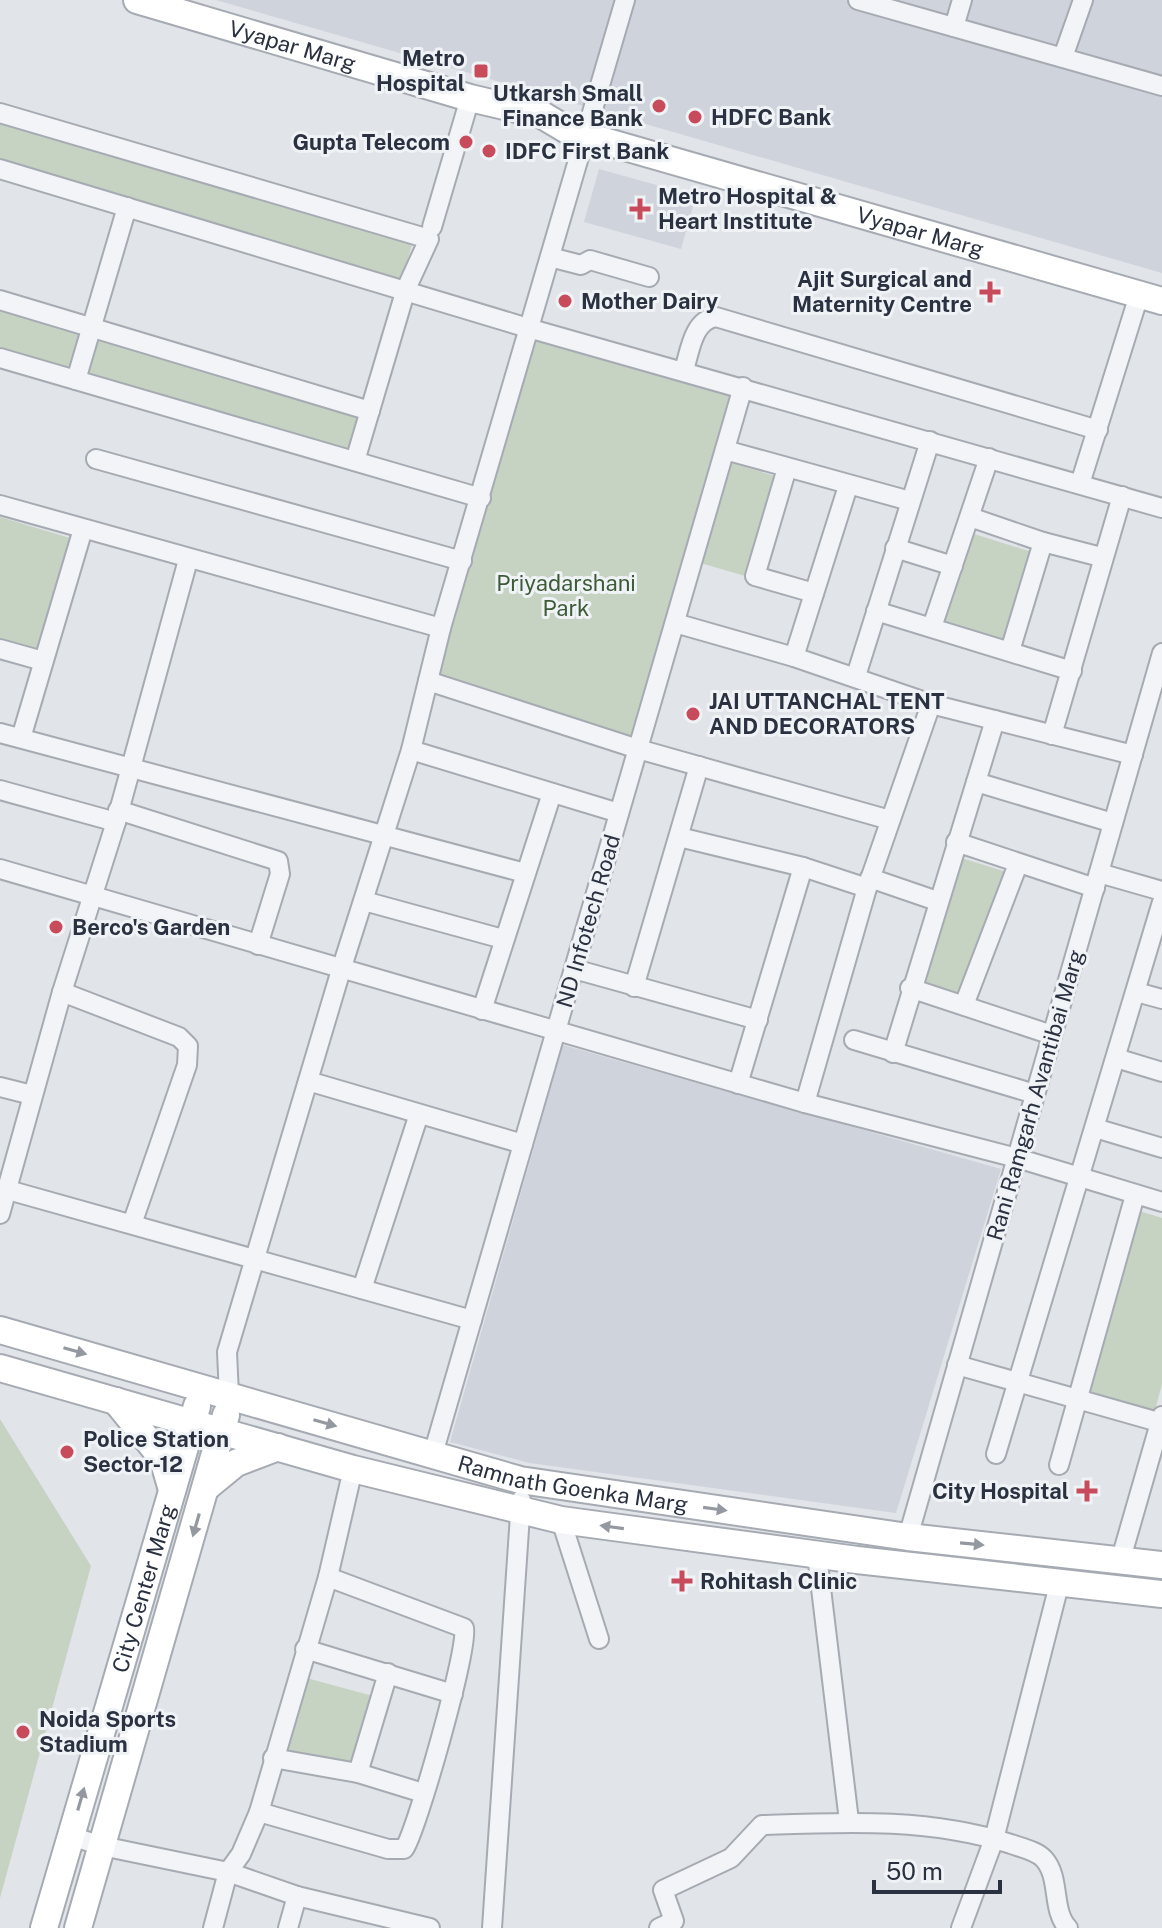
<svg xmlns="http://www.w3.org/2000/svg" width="1162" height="1928" font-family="'Public Sans',sans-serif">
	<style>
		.built { fill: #cfd3db }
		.green { fill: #c6d2c2 }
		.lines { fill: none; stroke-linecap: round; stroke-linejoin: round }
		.street-casing { stroke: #a6abb3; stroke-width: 22 }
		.secondary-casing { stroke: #a6abb3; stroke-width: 30 }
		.street { stroke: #f3f4f7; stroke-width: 18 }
		.secondary { stroke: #fff; stroke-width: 26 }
		.oneway { fill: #9498a0 }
		.poi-dot { fill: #c84b5c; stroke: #f0f3f6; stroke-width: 3 }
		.labels { text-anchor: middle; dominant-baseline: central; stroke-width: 6; stroke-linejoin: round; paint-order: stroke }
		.street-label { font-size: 22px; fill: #2a3140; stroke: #f0f3f6 }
		.poi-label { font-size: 22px; font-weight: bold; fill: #2a3140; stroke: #f0f3f6; text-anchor: start }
		.park-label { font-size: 22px; fill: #3e5b38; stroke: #f0f3f6 }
	</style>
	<rect width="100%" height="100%" fill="#e1e4e9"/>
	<!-- built -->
	<g class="built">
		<polygon points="216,0 1162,0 1162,273"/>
		<polygon points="599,169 696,196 681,249 584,222"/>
		<polygon points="563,1045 1001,1169 896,1513 530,1463 450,1442"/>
	</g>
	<!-- green -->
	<g class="green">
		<polygon points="0,120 413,241 402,280 0,162"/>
		<polygon points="0,307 81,331 70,370 0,350"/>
		<polygon points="98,336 363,414 351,454 87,375"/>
		<polygon points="535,339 730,395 629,744 436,676"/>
		<polygon points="726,461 781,478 752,578 697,562"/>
		<polygon points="0,517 70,538 36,652 0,641"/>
		<polygon points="971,533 1035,553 1004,653 941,633"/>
		<polygon points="955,856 1010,873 967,1013 912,996"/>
		<polygon points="1136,1210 1162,1218 1162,1384 1154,1414 1085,1394"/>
		<polygon points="0,1419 91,1566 0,1898"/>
		<polygon points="299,1676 373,1696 352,1776 278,1756"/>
	</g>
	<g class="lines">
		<!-- street casing -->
		<g class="street-casing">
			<g id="street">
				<polyline points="858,0 1162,86"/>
				<polyline points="954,27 962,0"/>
				<polyline points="1063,57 1083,0"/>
				<polyline points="0,113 429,239 406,289 355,461"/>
				<polyline points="0,169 528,328 1162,508"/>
				<polyline points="432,227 470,98"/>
				<polyline points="550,257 581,265 590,260 649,277"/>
				<polyline points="0,300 370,411"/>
				<polyline points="0,358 481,498"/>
				<path d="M684,370c6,-19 9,-50 32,-53l382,113"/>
				<polyline points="76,380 127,207"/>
				<polyline points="725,450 910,501"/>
				<polyline points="96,459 462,561"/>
				<polyline points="787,468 755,576 814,593"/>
				<polyline points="1080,484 1139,295"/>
				<polyline points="0,505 441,628"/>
				<polyline points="970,517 1043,542 1101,557"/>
				<polyline points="895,548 953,566"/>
				<polyline points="876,611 1072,671"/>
				<polyline points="675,623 794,657 931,704 1133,755"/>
				<polyline points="932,627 989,458"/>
				<polyline points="0,649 43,661"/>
				<polyline points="1010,651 1043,542"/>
				<polyline points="794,657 848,486"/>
				<polyline points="856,676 930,441"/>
				<polyline points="428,681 638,749 890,820"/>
				<polyline points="0,733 525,873"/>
				<polyline points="1052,735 1122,496"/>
				<polyline points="21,738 83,529"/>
				<polyline points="411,750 619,813"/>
				<polyline points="976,782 1113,823"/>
				<polyline points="0,790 116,822"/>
				<polyline points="118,810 278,861 280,874 258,945"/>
				<polyline points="679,837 803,867 867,888"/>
				<polyline points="956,842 1095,888"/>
				<polyline points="0,869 805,1103 1017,1158 1162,1202"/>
				<polyline points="1099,873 1162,891"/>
				<polyline points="870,878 937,901"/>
				<polyline points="364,901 503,939"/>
				<polyline points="574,969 758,1020"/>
				<polyline points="634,987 699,766"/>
				<polyline points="910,988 1052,1035"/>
				<polyline points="62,992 179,1037 188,1046 187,1065 132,1224"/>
				<polyline points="1136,992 1162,999"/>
				<polyline points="964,1005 1018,864"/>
				<polyline points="482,1010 552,793"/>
				<polyline points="854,1040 1035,1094"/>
				<polyline points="893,1053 995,720"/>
				<polyline points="1116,1058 1162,1072"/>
				<polyline points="308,1081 523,1144"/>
				<polyline points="738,1084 803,867"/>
				<polyline points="0,1087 32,1095"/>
				<polyline points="805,1103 867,888 931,704"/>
				<polyline points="1095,1128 1162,1148"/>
				<polyline points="8,1190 472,1320"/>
				<polyline points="0,1214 62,992 116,822 188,560"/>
				<polyline points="362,1289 419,1114"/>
				<polyline points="957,1365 1162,1423"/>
				<polyline points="229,1395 227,1352 341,970 411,750 441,628 625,0"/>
				<polyline points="433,1454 743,387"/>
				<polyline points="996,1454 1162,902"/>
				<polyline points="1059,1465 1135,1195"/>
				<polyline points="561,1520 599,1639"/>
				<polyline points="908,1537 1162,653"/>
				<polyline points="817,1555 849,1821"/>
				<polyline points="1120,1562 1162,1416"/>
				<polyline points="305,1649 453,1694"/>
				<polyline points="273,1758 358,1773 423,1793"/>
				<polyline points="358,1773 388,1673"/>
				<path d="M259,1812l129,37h16c12,-15 66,-206 60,-221l-136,-51"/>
				<polyline points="71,1836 102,1846 228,1872 297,1896 430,1928"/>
				<polyline points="213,1928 228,1872 241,1854 259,1812 328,1577 353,1469"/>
				<polyline points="288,1928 297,1896"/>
				<polyline points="492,1928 521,1500"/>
				<path d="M659,1928l15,-7 -11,-31 68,-32 31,-33c85,-3 167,-7 249,19 11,4 26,7 33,15 17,19 7,51 24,69"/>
				<polyline points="961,1928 994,1839 1060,1581"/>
			</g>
		</g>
		<!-- secondary casing -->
		<g class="secondary-casing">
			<g id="secondary">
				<path id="s1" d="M137,0l333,98 72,17 27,16 593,170"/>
				<path id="s2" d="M0,1330l520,150 388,57 254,28"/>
				<polyline points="0,1368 353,1469 561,1520 857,1560 1162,1594"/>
				<polyline points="116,1401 163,1459 172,1490"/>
				<polyline points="208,1486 236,1463 278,1447"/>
				<path id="s3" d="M44,1928l153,-522"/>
				<polyline points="78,1928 226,1415"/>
			</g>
		</g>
		<!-- street -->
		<use href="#street" class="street"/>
		<!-- secondary -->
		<use href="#secondary" class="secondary"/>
	</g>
	<!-- one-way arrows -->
	<defs><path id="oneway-solid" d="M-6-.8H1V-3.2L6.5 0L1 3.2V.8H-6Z" transform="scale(2)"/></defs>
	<g class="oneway">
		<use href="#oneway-solid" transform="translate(75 1351) rotate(16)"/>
		<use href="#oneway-solid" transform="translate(325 1423) rotate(16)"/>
		<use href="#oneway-solid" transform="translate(715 1509) rotate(8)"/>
		<use href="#oneway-solid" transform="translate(196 1525) rotate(106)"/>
		<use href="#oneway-solid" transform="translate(612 1527) rotate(-172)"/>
		<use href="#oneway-solid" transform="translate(972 1544) rotate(5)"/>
		<use href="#oneway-solid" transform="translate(81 1799) rotate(-74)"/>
	</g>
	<!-- markers -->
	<g class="poi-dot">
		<rect x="473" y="63" width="16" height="16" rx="4"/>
		<circle cx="659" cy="106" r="8"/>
		<circle cx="695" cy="117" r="8"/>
		<circle cx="466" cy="142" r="8"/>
		<circle cx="489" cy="151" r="8"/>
		<path d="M636 197h8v8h8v8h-8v8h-8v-8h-8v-8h8z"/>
		<path d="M986 280h8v8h8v8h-8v8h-8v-8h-8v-8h8z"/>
		<circle cx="565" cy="301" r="8"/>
		<circle cx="693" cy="714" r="8"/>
		<circle cx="56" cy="927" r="8"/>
		<circle cx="67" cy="1452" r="8"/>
		<path d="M1083 1479h8v8h8v8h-8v8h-8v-8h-8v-8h8z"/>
		<path d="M678 1569h8v8h8v8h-8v8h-8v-8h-8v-8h8z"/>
		<circle cx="23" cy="1732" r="8"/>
	</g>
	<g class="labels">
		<!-- street labels -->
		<g class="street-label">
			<text stroke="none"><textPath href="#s1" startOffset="162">Vyapar Marg</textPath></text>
			<text stroke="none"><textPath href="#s1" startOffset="818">Vyapar Marg</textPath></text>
			<text transform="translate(588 921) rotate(-74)">ND Infotech Road</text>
			<text transform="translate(1035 1095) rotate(-74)">Rani Ramgarh Avantibai Marg</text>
			<text stroke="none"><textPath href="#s2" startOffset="594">Ramnath Goenka Marg</textPath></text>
			<text stroke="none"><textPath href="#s3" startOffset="354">City Center Marg</textPath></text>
		</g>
		<!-- poi labels -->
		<g class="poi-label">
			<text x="465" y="58" text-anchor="end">Metro<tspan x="465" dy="25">Hospital</tspan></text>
			<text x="643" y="93" text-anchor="end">Utkarsh Small<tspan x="643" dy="25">Finance Bank</tspan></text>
			<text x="711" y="117">HDFC Bank</text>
			<text x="450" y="142" text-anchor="end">Gupta Telecom</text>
			<text x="505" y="151">IDFC First Bank</text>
			<text x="658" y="196">Metro Hospital &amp;<tspan x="658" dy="25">Heart Institute</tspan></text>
			<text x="972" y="279" text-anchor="end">Ajit Surgical and<tspan x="972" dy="25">Maternity Centre</tspan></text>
			<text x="581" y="301">Mother Dairy</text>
			<text x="709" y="701">JAI UTTANCHAL TENT<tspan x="709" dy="25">AND DECORATORS</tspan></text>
			<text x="72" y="927">Berco's Garden</text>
			<text x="83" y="1439">Police Station<tspan x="83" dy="25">Sector-12</tspan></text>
			<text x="1069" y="1491" text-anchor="end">City Hospital</text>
			<text x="700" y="1581">Rohitash Clinic</text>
			<text x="39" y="1719">Noida Sports<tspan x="39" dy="25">Stadium</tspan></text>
		</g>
		<!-- park labels -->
		<g class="park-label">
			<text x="566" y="583">Priyadarshani<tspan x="566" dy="25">Park</tspan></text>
		</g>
	</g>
	<!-- scale -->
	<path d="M874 1880v12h126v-12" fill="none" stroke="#2a3140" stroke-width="4"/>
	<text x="886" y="1880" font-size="24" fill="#2a3140" stroke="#f0f3f6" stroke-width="6" paint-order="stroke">50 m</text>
</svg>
